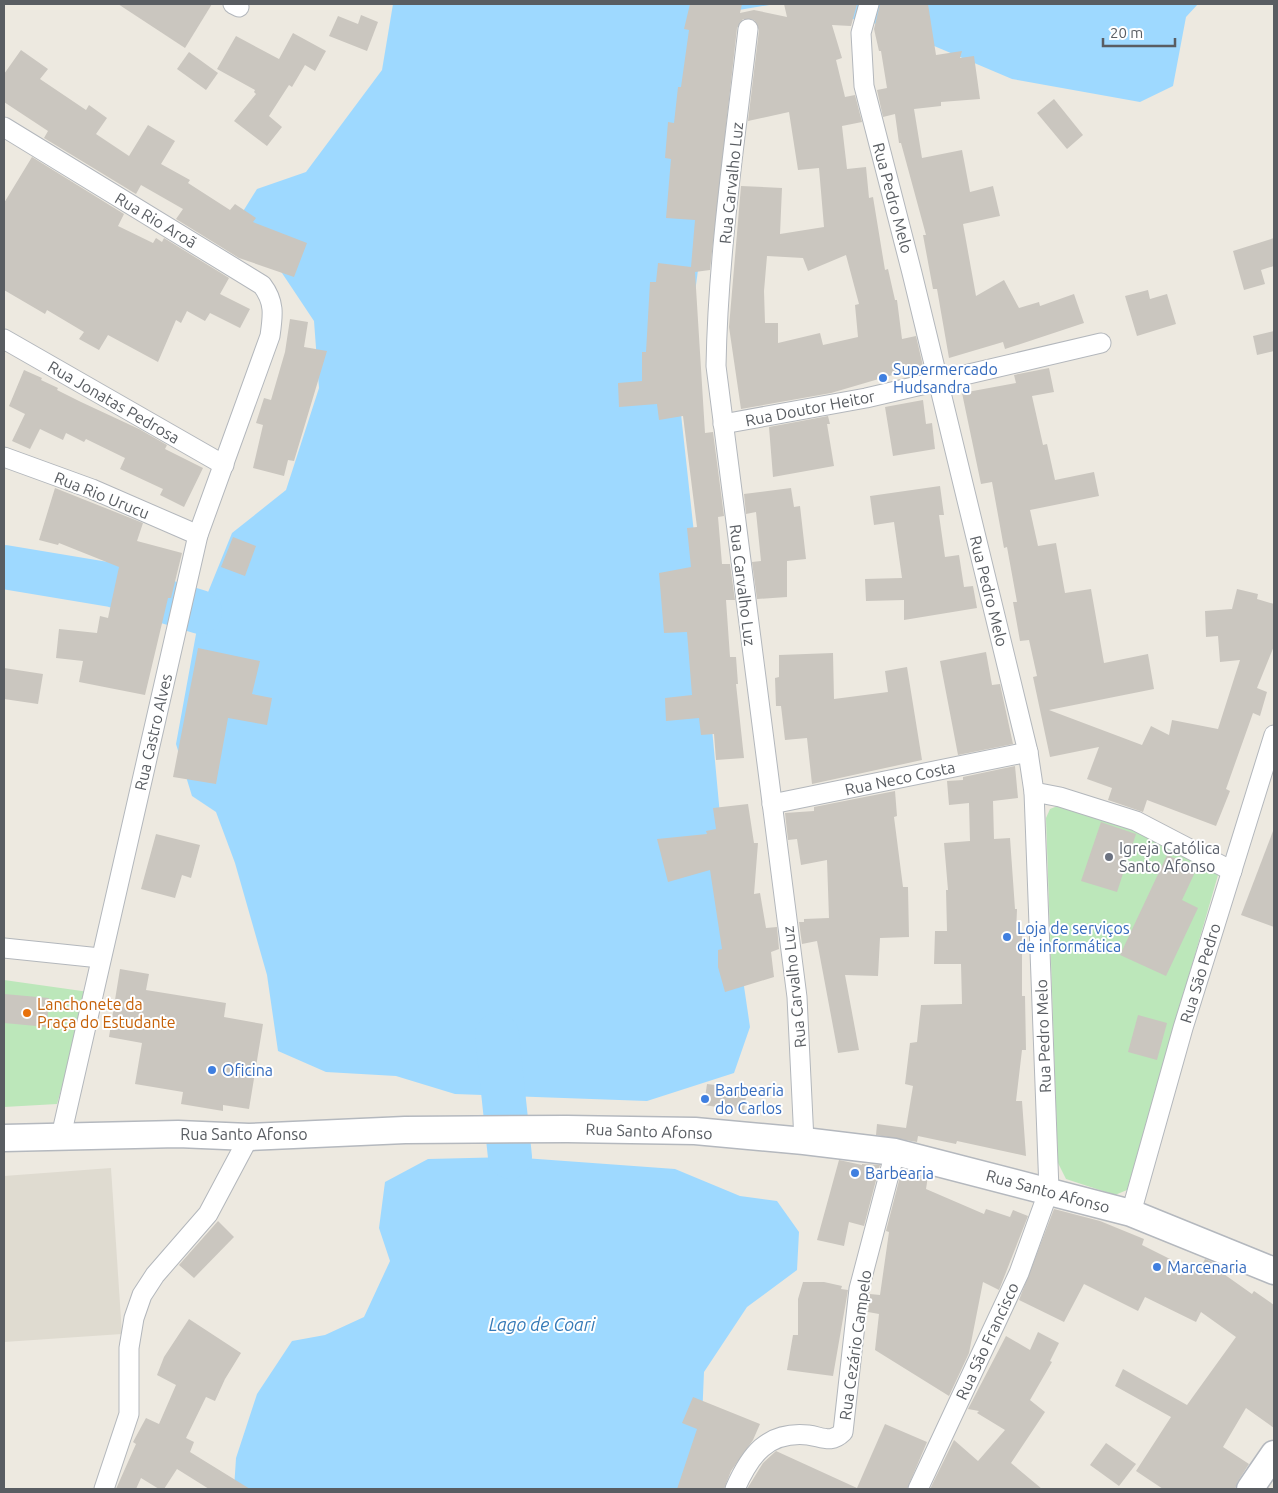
<svg xmlns="http://www.w3.org/2000/svg" width="1278" height="1493" font-family="Ubuntu,sans-serif">
	<style>
		.education { fill: #dfdbd0 }
		.green { fill: #bce7ba }
		.water { fill: #9ed9ff }
		.lines { fill: none; stroke-linecap: round; stroke-linejoin: round }
		.river { stroke: #9ed9ff; stroke-width: 44 }
		.building { fill: #cac6bf; fill-rule: evenodd }
		.street-casing { stroke: #b3b7bc; stroke-width: 21 }
		.secondary-casing { stroke: #b4b8be; stroke-width: 29 }
		.street { stroke: #fff; stroke-width: 19 }
		.secondary { stroke: #fff; stroke-width: 26 }
		.shop-dot { fill: #3f7fe0; stroke: #fff; stroke-width: 2 }
		.worship-dot { fill: #6b7280; stroke: #fff; stroke-width: 2 }
		.food-dot { fill: #e8710a; stroke: #fff; stroke-width: 2 }
		.labels { text-anchor: middle; dominant-baseline: central; stroke-width: 4; stroke-linejoin: round; paint-order: stroke }
		.street-label { font-size: 16px; fill: #595d62; stroke: #fff }
		.shop-label { font-size: 16px; fill: #366cbe; stroke: #fff; text-anchor: start }
		.worship-label { font-size: 16px; fill: #5b616d; stroke: #fff; text-anchor: start }
		.food-label { font-size: 16px; fill: #c56008; stroke: #fff; text-anchor: start }
		.water-label { font-size: 18px; font-style: italic; fill: #367ab7; stroke: #fff }
	</style>
	<rect width="100%" height="100%" fill="#ede9e0"/>
	<!-- education -->
	<polygon class="education" points="111,1168 122,1334 4,1342 4,1176"/>
	<!-- green -->
	<g class="green">
		<polygon points="1060,805 1133,826 1212,869 1218,875 1127,1190 1115,1195 1066,1179 1058,1163 1046,818 1050,809"/>
		<polygon points="4,980 89,992 57,1104 4,1107"/>
	</g>
	<!-- water -->
	<g class="water">
		<polygon points="393,4 775,4 721,13 708,195 680,405 694,533 722,837 750,1027 734,1073 647,1101 455,1094 396,1076 326,1072 278,1051 267,975 235,863 216,812 192,796 176,744 200,612 232,533 286,490 319,388 314,321 242,213 257,189 306,172 382,70"/>
		<polygon points="780,4 1198,4 1186,17 1173,86 1140,102 1012,79 887,26"/>
		<polygon points="510,1157 675,1169 740,1196 777,1201 799,1232 797,1270 747,1307 704,1372 699,1489 234,1489 236,1458 257,1394 292,1341 325,1335 364,1317 390,1261 379,1228 385,1182 428,1159"/>
	</g>
	<g class="lines">
		<!-- river -->
		<g class="river">
			<polyline points="4,567 112,585 200,612"/>
			<polyline points="497,1035 510,1157"/>
		</g>
	</g>
	<!-- building -->
	<g class="building">
		<polygon points="118,4 212,4 185,48"/>
		<path d="M690,4h52l-2,9 14,-3 33,7 -3,-13h73l-6,22 -19,-1 10,33 -6,2 9,37 10,-2 7,27 -20,4 5,43 19,-2 3,31 4,-1 12,73 3,-1 7,31h2l5,39 14,-3 7,30 -92,27 -90,16 -12,-82 12,-141 41,2 -2,46 44,-7 -5,-59 -21,2 -9,-58 -41,9 11,-91 -5,-10 -11,-1 -6,9 -27,242 -15,2 10,161 8,-1 11,84 -6,1 4,47h8l5,36h-9l4,57h6l2,27h-2l8,74 -28,2 -2,-26 -13,1 -2,-17 -33,3 -1,-23 27,-3 -5,-63 -23,1 -5,-60 32,-6 -4,-39 10,-1 -14,-111 -24,4 -2,-16 -38,3 -1,-24 24,-2v-29h4l4,-70h6l2,-19 33,4 4,-47 -29,-2 5,-59 -6,-1 3,-36 6,1 4,-36h3l8,-57 -5,-1zM846,255l13,49 -4,1 3,32 -35,8 -3,-12 -42,10v-20h-13l-1,-32 3,-35 36,2 5,13z"/>
		<polygon points="880,4 928,4 936,55 962,51 960,58 974,56 980,99 941,102 941,106 914,109 922,158 962,150 970,192 993,186 1000,216 963,224 976,296 1004,280 1019,308 1039,302 1040,306 1074,294 1084,323 1005,349 1003,342 949,358 937,289 933,289 923,235 926,235 901,143 899,143 895,114 883,117 877,90 887,88 881,51 879,51 874,29"/>
		<polygon points="361,15 378,22 367,51 329,36 338,16 358,24"/>
		<polygon points="293,33 326,51 315,71 305,65 292,87 289,85 269,116 282,127 267,146 234,121 256,94 254,92 255,90 217,69 236,36 279,59"/>
		<polygon points="21,50 48,69 40,79 86,110 89,105 107,118 96,134 129,156 148,125 175,141 161,164 190,180 188,183 230,210 235,204 256,218 253,222 307,243 294,277 239,258 176,219 183,209 141,185 136,194 44,138 48,131 4,102 4,74"/>
		<polygon points="189,52 218,73 206,90 177,69"/>
		<polygon points="1054,99 1083,135 1067,149 1037,113"/>
		<polygon points="32,157 124,214 118,226 153,243 156,238 162,242 164,238 229,278 220,294 250,309 240,328 210,313 205,321 187,311 181,323 176,320 158,362 108,335 99,350 79,339 84,332 47,310 45,314 4,290 4,203"/>
		<polygon points="1274,238 1274,266 1261,270 1265,284 1244,290 1233,251"/>
		<polygon points="1148,290 1150,299 1167,294 1176,324 1137,336 1125,296"/>
		<polygon points="290,319 308,322 304,347 327,351 294,461 288,460 284,476 253,468 263,425 256,423 264,398 271,400 285,352"/>
		<polygon points="1274,331 1274,351 1257,355 1253,336"/>
		<polygon points="1049,368 1054,392 1032,396 1043,445 1047,444 1055,480 1094,472 1099,496 1030,510 1038,546 1056,543 1065,593 1091,589 1104,663 1148,654 1154,689 1049,710 1142,745 1151,726 1169,735 1172,720 1218,729 1240,660 1220,662 1218,636 1206,637 1205,611 1232,609 1237,589 1258,594 1257,599 1274,604 1274,646 1257,688 1267,692 1260,716 1253,713 1226,789 1230,791 1216,826 1147,800 1143,812 1108,800 1112,788 1087,779 1099,747 1050,757 1033,677 1037,676 1029,640 1020,641 1013,602 1017,602 1007,547 1004,548 992,482 981,484 962,393 1016,383 1014,375"/>
		<polygon points="24,370 42,378 41,380 58,388 57,390 81,402 139,429 167,445 165,449 203,468 184,507 160,495 163,489 120,469 125,458 86,439 84,442 66,433 63,440 40,429 30,449 12,441 25,414 9,406"/>
		<polygon points="923,400 926,424 932,423 935,449 893,456 885,407"/>
		<polygon points="828,416 830,424 827,424 834,466 773,477 769,427"/>
		<polygon points="940,486 944,515 939,515 945,557 959,555 964,587 973,586 977,608 904,620 904,600 866,601 865,579 902,578 894,522 874,525 870,496"/>
		<polygon points="55,488 143,523 137,541 182,553 171,598 168,598 145,695 79,682 83,661 56,658 59,629 97,633 100,616 108,618 119,567 59,543 58,545 39,540"/>
		<polygon points="791,488 794,507 800,506 806,559 787,561 787,597 757,599 752,562 761,561 756,512 746,514 744,494"/>
		<polygon points="233,537 256,546 245,576 221,567"/>
		<polygon points="198,648 260,661 252,694 272,698 267,725 228,718 216,784 173,777"/>
		<polygon points="986,652 992,685 1000,684 1013,744 958,755 940,661"/>
		<polygon points="833,653 834,699 888,692 885,671 907,667 922,760 812,784 807,738 785,740 781,706 776,706 775,678 779,677 779,655"/>
		<polygon points="4,668 43,674 38,704 4,699"/>
		<polygon points="1015,766 1018,798 993,801 994,839 1010,838 1015,909 1017,909 1016,933 1022,933 1022,996 1025,996 1026,1050 1022,1050 1016,1101 1022,1101 1026,1156 957,1141 956,1144 918,1136 917,1142 876,1135 877,1124 906,1128 913,1086 905,1084 910,1043 917,1042 921,1005 962,1004 961,964 934,964 935,931 947,931 946,890 948,890 944,843 970,841 969,803 949,805 947,781 963,780 963,777"/>
		<polygon points="895,791 897,816 894,817 903,887 908,887 909,937 880,938 878,976 845,975 859,1050 838,1053 817,941 802,944 799,922 804,922 804,919 829,918 827,860 801,865 797,839 788,840 785,813 814,811 814,807"/>
		<polygon points="748,804 754,843 758,843 754,894 760,893 766,928 777,927 779,949 771,952 774,977 725,992 718,967 718,950 722,949 710,870 668,882 657,839 707,834 706,831 716,829 713,808"/>
		<polygon points="1101,822 1136,834 1117,892 1081,881"/>
		<polygon points="1273,831 1274,831 1274,927 1241,915"/>
		<polygon points="156,834 200,845 191,878 182,875 175,898 141,889"/>
		<polygon points="1167,855 1197,868 1182,900 1198,908 1166,976 1120,955"/>
		<polygon points="120,969 149,974 146,990 226,1003 224,1017 263,1024 249,1109 223,1105 223,1111 181,1104 183,1092 135,1084 142,1043 109,1037"/>
		<polygon points="4,994 49,998 47,1027 4,1023"/>
		<polygon points="1138,1015 1167,1023 1157,1060 1128,1052"/>
		<polygon points="707,1084 747,1089 744,1111 704,1105"/>
		<polygon points="839,1160 862,1165 862,1164 880,1165 864,1226 849,1222 844,1246 817,1240"/>
		<polygon points="902,1169 912,1172 912,1174 928,1176 926,1189 984,1214 986,1209 1010,1217 1013,1210 1028,1216 999,1290 983,1282 969,1353 949,1396 875,1350 879,1314 868,1312 870,1294 880,1295 889,1232 886,1231"/>
		<polygon points="1054,1209 1100,1221 1144,1239 1142,1245 1190,1269 1192,1265 1200,1269 1205,1259 1220,1265 1224,1267 1221,1272 1252,1294 1254,1291 1274,1305 1274,1428 1246,1408 1223,1447 1249,1464 1238,1481 1235,1489 1163,1489 1136,1471 1171,1417 1115,1386 1123,1369 1187,1405 1236,1337 1201,1312 1196,1322 1145,1297 1138,1311 1084,1284 1064,1322 1019,1300"/>
		<polygon points="218,1221 234,1237 194,1278 179,1265"/>
		<polygon points="803,1282 824,1282 842,1286 841,1289 848,1290 833,1376 787,1370 793,1335 798,1335 798,1299"/>
		<polygon points="189,1319 241,1353 225,1379 215,1401 206,1397 186,1438 194,1442 190,1452 250,1489 209,1489 177,1469 164,1489 159,1489 141,1478 136,1489 116,1489 136,1444 133,1442 146,1418 159,1424 176,1385 157,1375 164,1357"/>
		<polygon points="1038,1332 1059,1343 1050,1361 1052,1362 1030,1400 1045,1412 1011,1463 1042,1489 930,1489 954,1440 978,1461 1005,1430 977,1413 979,1411 968,1409 1006,1336 1030,1350"/>
		<polygon points="693,1397 760,1424 753,1440 731,1471 724,1489 677,1489 697,1429 682,1423"/>
		<polygon points="885,1424 927,1442 907,1489 747,1489 763,1463 776,1451 857,1488"/>
		<polygon points="1106,1443 1136,1464 1119,1486 1090,1465"/>
	</g>
	<g class="lines">
		<!-- street casing -->
		<g class="street-casing">
			<g id="street">
				<polyline points="233,4 239,7"/>
				<polyline points="869,4 861,33 864,86 912,273 1028,752 1034,792 1049,1190 1019,1273 918,1489"/>
				<path d="M748,29c-13,112 -30,225 -32,337l81,631 7,144"/>
				<path d="M4,127l258,158c13,17 11,30 8,51l-72,199 -137,601"/>
				<polyline points="4,339 224,465"/>
				<polyline points="723,424 866,398 1101,343"/>
				<polyline points="4,457 92,489 198,535"/>
				<polyline points="1034,792 1060,797 1136,821 1232,871"/>
				<polyline points="772,804 1028,752"/>
				<polyline points="4,948 100,958"/>
				<polyline points="1131,1213 1183,1028 1274,735"/>
				<polyline points="104,1489 129,1414 129,1348 134,1318 142,1295 155,1275 208,1214 249,1137"/>
				<path d="M735,1489c15,-34 32,-58 73,-54 15,2 23,9 35,-3l16,-143 36,-137"/>
			</g>
		</g>
		<!-- secondary casing -->
		<g class="secondary-casing">
			<g id="secondary">
				<polyline points="4,1138 178,1134 249,1137 405,1130 567,1129 695,1131 804,1141 895,1152 1131,1213 1274,1271"/>
				<polyline points="1250,1489 1274,1454"/>
			</g>
		</g>
		<!-- street -->
		<use href="#street" class="street"/>
		<!-- secondary -->
		<use href="#secondary" class="secondary"/>
	</g>
	<!-- markers -->
	<g class="shop-dot">
		<circle cx="883" cy="378" r="5"/>
		<circle cx="1007" cy="937" r="5"/>
		<circle cx="212" cy="1070" r="5"/>
		<circle cx="705" cy="1099" r="5"/>
		<circle cx="855" cy="1173" r="5"/>
		<circle cx="1157" cy="1267" r="5"/>
	</g>
	<circle class="worship-dot" cx="1109" cy="857" r="5"/>
	<circle class="food-dot" cx="27" cy="1013" r="5"/>
	<g class="labels">
		<!-- street labels -->
		<g class="street-label">
			<text transform="translate(731 183) rotate(-84)">Rua Carvalho Luz</text>
			<text transform="translate(893 198) rotate(75)">Rua Pedro Melo</text>
			<text transform="translate(156 220) rotate(31)">Rua Rio Aroã</text>
			<text transform="translate(114 402) rotate(30)">Rua Jonatas Pedrosa</text>
			<text transform="translate(810 408) rotate(-11)">Rua Doutor Heitor</text>
			<text transform="translate(102 495) rotate(22)">Rua Rio Urucu</text>
			<text transform="translate(743 585) rotate(83)">Rua Carvalho Luz</text>
			<text transform="translate(989 591) rotate(76)">Rua Pedro Melo</text>
			<text transform="translate(153 732) rotate(-77)">Rua Castro Alves</text>
			<text transform="translate(900 778) rotate(-12)">Rua Neco Costa</text>
			<text transform="translate(1200 973) rotate(-73)">Rua São Pedro</text>
			<text transform="translate(794 987) rotate(-96)">Rua Carvalho Luz</text>
			<text transform="translate(1043 1036) rotate(-92)">Rua Pedro Melo</text>
			<text transform="translate(649 1131) rotate(2)">Rua Santo Afonso</text>
			<text x="244" y="1134">Rua Santo Afonso</text>
			<text transform="translate(1048 1191) rotate(15)">Rua Santo Afonso</text>
			<text transform="translate(987 1341) rotate(-65)">Rua São Francisco</text>
			<text transform="translate(855 1345) rotate(-82)">Rua Cezário Campelo</text>
		</g>
		<!-- shop labels -->
		<g class="shop-label">
			<text x="893" y="369">Supermercado<tspan x="893" dy="18">Hudsandra</tspan></text>
			<text x="1017" y="928">Loja de serviços<tspan x="1017" dy="18">de informática</tspan></text>
			<text x="222" y="1070">Oficina</text>
			<text x="715" y="1090">Barbearia<tspan x="715" dy="18">do Carlos</tspan></text>
			<text x="865" y="1173">Barbearia</text>
			<text x="1167" y="1267">Marcenaria</text>
		</g>
		<!-- worship labels -->
		<g class="worship-label">
			<text x="1119" y="848">Igreja Católica<tspan x="1119" dy="18">Santo Afonso</tspan></text>
		</g>
		<!-- food labels -->
		<g class="food-label">
			<text x="37" y="1004">Lanchonete da<tspan x="37" dy="18">Praça do Estudante</tspan></text>
		</g>
		<!-- water labels -->
		<g class="water-label">
			<text x="542" y="1324">Lago de Coari</text>
		</g>
	</g>
	<!-- border -->
	<rect width="1278" height="1493" fill="none" stroke="#595d62" stroke-width="10"/>
	<!-- scale -->
	<path d="M1103 38v8h72v-8" fill="none" stroke="#595d62" stroke-width="2.5"/>
	<text x="1110" y="38" font-size="15" fill="#595d62" stroke="#ffffff" stroke-width="4" paint-order="stroke">20 m</text>
</svg>
